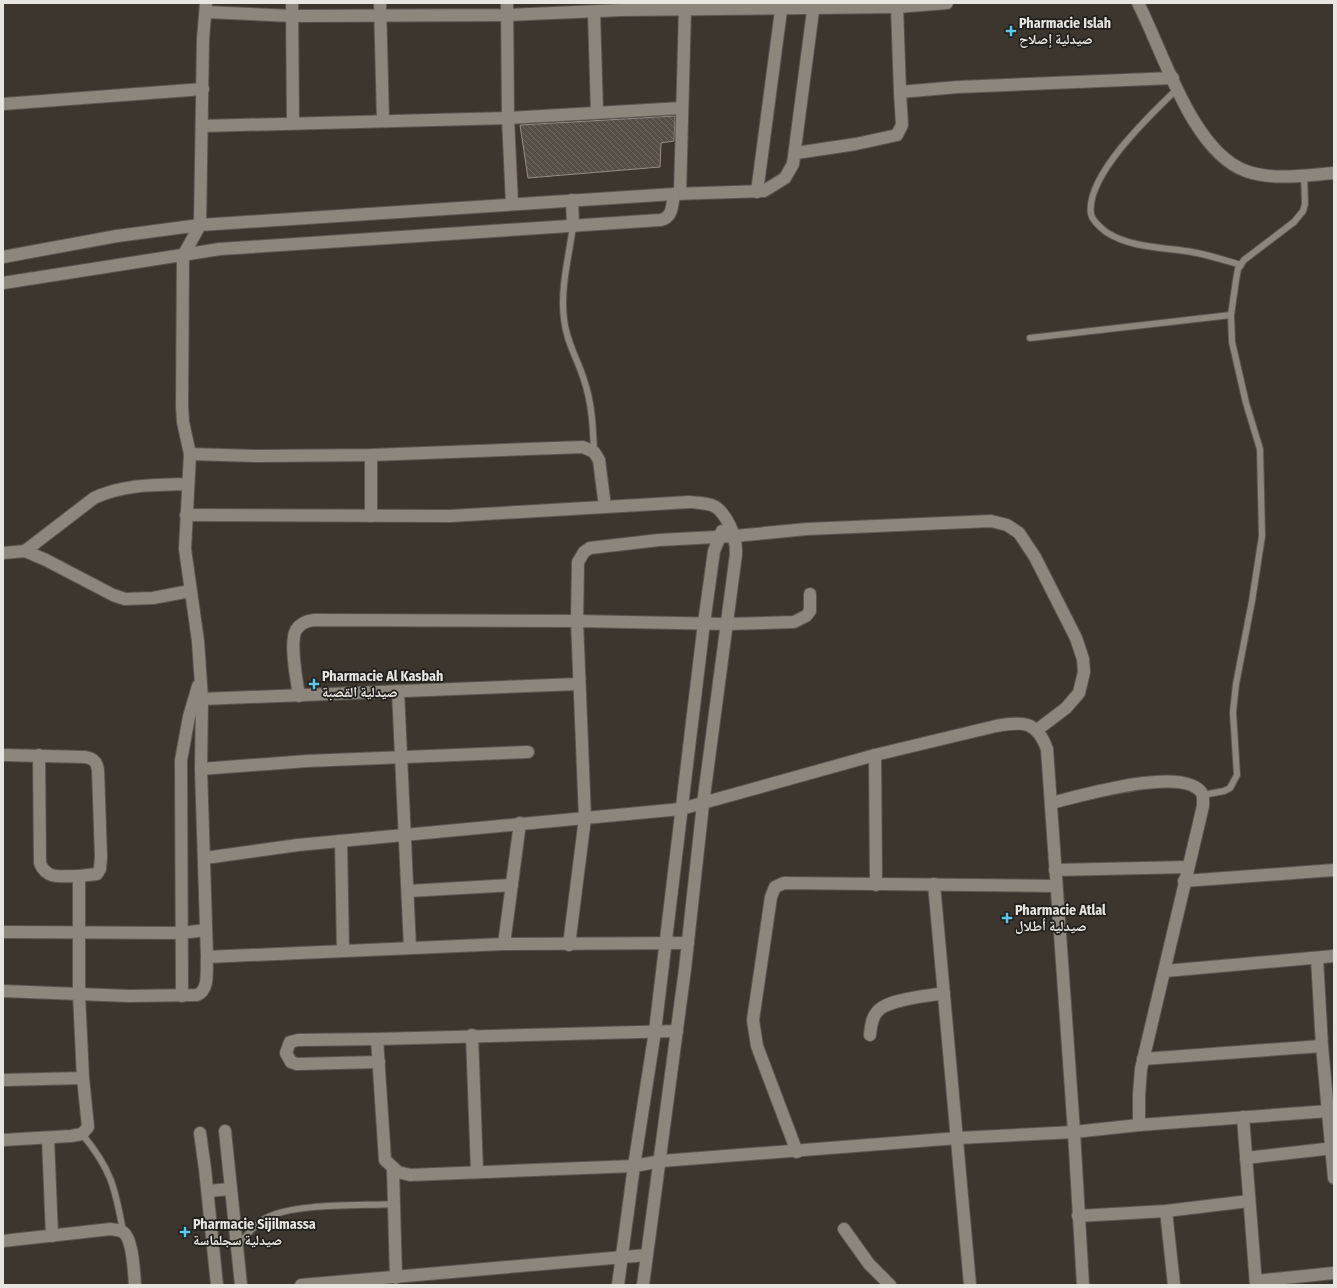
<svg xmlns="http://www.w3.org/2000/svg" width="1337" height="1288" font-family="'Fira Sans Condensed','Noto Naskh Arabic',sans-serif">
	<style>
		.building { fill: url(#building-back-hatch); stroke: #958d85 }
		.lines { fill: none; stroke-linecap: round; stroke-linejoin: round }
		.service-casing { stroke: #5a554f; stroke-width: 8 }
		.minor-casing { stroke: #5a554f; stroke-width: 14 }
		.service { stroke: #8d867d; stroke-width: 6 }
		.minor { stroke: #8d867d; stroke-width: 12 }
		.poi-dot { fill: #5cc7e8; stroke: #211e1b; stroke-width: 1.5 }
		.labels { text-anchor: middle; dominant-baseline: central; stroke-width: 3.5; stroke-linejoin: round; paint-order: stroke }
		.poi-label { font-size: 14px; font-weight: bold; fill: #e8e4e0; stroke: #211e1b; text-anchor: start }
	</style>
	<defs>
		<pattern id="building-back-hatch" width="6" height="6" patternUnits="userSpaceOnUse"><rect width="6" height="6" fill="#564f47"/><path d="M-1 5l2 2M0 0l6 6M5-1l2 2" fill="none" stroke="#6e6861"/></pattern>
	</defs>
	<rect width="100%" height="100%" fill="#3c362f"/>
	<!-- building -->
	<polygon class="building" points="675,116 674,141 661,143 660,167 528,178 520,125"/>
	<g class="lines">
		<!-- service casing -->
		<g class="service-casing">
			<g id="service">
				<path d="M1177,89c-25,24 -92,87 -86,125 1,6 10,14 15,18 26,17 62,15 91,21 15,3 30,8 44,12"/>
				<path d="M573,226c-4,30 -13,63 -9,93 2,22 14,41 20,61 8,23 9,47 10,72"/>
				<polyline points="1030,338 1231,315"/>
				<polyline points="1203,795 1224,791 1230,788 1237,775 1233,712 1236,684 1252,601 1262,536 1260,449 1246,403 1232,342 1231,315 1236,280 1238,269 1244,260 1294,222 1303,211 1305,204 1304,175"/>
				<path d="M82,1134c29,35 33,53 41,97"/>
				<path d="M237,1247c9,-11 17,-22 29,-29 28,-15 94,-12 128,-14"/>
			</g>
		</g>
		<!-- minor casing -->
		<g class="minor-casing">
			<g id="minor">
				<polyline points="206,3 203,39 200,225 183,256 182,406 183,422 190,454 258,456 371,455 583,447 594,452 599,460 605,507"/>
				<polyline points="292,3 293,123"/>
				<polyline points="380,3 383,121"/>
				<polyline points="507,3 508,118 512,204"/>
				<path d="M1138,3c25,48 54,149 108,168 28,10 60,4 88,2"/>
				<polyline points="897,7 900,92 958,87 1173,78"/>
				<polyline points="206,12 292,16 507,15 621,10 897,7 947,3"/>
				<polyline points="594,12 597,112"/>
				<polyline points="3,104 203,89"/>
				<polyline points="202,126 508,118 682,108"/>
				<polyline points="796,153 856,144 897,135 902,125 900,92"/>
				<polyline points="757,192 782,3"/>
				<polyline points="680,193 685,9"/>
				<polyline points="572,200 573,226"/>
				<polyline points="3,257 117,236 200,225 674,194 764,191 785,178 793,164 814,3"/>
				<path d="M3,283l217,-34 440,-29c13,-2 12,-15 14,-26"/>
				<polyline points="190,454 185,549 198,641 202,699 201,769 207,957"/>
				<path d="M186,515l264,1 240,-14c24,2 29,2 40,24 5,10 6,17 6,28l-33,250 -18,165 -42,316"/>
				<polyline points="371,516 371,455"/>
				<path d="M25,551l69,-53c30,-14 62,-13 94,-14"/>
				<polyline points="3,553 25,551 46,560 113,595 125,599 153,598 190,591"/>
				<polyline points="398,691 410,948"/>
				<path d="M299,696c-2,-15 -10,-53 -3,-66 4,-7 10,-9 18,-10l263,1 1,-59 6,-10 6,-4 69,-8 76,-4 72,-7 184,-8 16,4 12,8 16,24 41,81 7,21 1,13 -5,21 -13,15 -29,22"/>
				<polyline points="202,699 579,684"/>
				<path d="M3,755l82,2c8,1 12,5 13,13l3,87 -1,12 -3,5 -18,2v118l4,84 5,49 -6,7 -11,2 -68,4"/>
				<path d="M39,755l1,108c6,17 23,13 39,13"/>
				<polyline points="875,755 876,885"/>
				<polyline points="201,769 307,761 528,752"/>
				<path d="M1051,803c26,-6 137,-40 152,-8v11l-62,263 -2,26v30"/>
				<polyline points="341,841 343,951"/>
				<path d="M205,858l93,-13 383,-36 194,-54 121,-29c27,-5 41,-5 51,23l27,383 9,153"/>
				<polyline points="1055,870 1188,867"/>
				<polyline points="1184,881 1334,870"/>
				<polyline points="934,884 970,1285"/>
				<polyline points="409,891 512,885"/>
				<polyline points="3,932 181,933 206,930"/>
				<polyline points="504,944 520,823"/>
				<polyline points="569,945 585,818 577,621 726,624 794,622 806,616 810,611 810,594"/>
				<polyline points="1317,958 1322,1046 1334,1178"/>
				<polyline points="1165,971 1334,956"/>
				<path d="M3,991l126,5 68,-1c13,-5 9,-26 10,-38l297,-13 184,-1"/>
				<polyline points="182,996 181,760 189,717 198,686"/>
				<polyline points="677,1031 377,1039 385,1160 398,1172 410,1175 634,1166 661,1161 958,1138 1074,1132 1139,1125 1329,1111"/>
				<polyline points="472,1035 477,1171"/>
				<path d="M870,1035c1,-8 1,-16 7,-23 9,-13 52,-16 67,-19"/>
				<polyline points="377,1039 298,1040 290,1042 286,1053 291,1062 297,1064 379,1062"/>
				<polyline points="1143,1059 1322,1046"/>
				<polyline points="3,1080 83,1078"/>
				<polyline points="1243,1117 1256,1285"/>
				<polyline points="225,1131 241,1285"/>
				<polyline points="200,1133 205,1169 217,1285"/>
				<polyline points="48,1138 52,1236"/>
				<polyline points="797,1152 757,1046 753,1020 771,897 775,887 784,883 1056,886"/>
				<polyline points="1246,1158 1334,1148"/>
				<polyline points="393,1169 396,1278"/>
				<polyline points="208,1191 230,1189"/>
				<polyline points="1166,1211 1174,1285"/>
				<polyline points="1078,1216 1166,1211 1249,1201"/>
				<polyline points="844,1229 869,1264 890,1285"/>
				<path d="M3,1241l108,-12c4,1 9,1 12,3 10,7 11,41 12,53"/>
				<polyline points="1256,1281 1334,1273"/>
				<polyline points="301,1285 647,1255"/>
				<polyline points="618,1285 634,1166 655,1031 704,623 714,551 722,531"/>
			</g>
		</g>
		<!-- service -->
		<use href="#service" class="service"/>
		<!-- minor -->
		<use href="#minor" class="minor"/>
	</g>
	<!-- markers -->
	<g class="poi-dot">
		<path d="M1009 25h4v4h4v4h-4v4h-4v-4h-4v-4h4z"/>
		<path d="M312 678h4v4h4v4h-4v4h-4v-4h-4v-4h4z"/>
		<path d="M1005 912h4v4h4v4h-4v4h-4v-4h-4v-4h4z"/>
		<path d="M183 1226h4v4h4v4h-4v4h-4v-4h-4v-4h4z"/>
	</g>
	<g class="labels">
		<!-- poi labels -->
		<g class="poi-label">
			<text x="1019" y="23">Pharmacie Islah<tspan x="1019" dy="16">صيدلية إصلاح</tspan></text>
			<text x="322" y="676">Pharmacie Al Kasbah<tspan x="322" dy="16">صيدلية القصبة</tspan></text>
			<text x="1015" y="910">Pharmacie Atlal<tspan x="1015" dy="16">صيدلية أطلال</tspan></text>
			<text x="193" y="1224">Pharmacie Sijilmassa<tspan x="193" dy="16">صيدلية سجلماسة</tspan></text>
		</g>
	</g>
	<!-- border -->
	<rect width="1337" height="1288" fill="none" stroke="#e8e4e0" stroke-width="8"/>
</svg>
